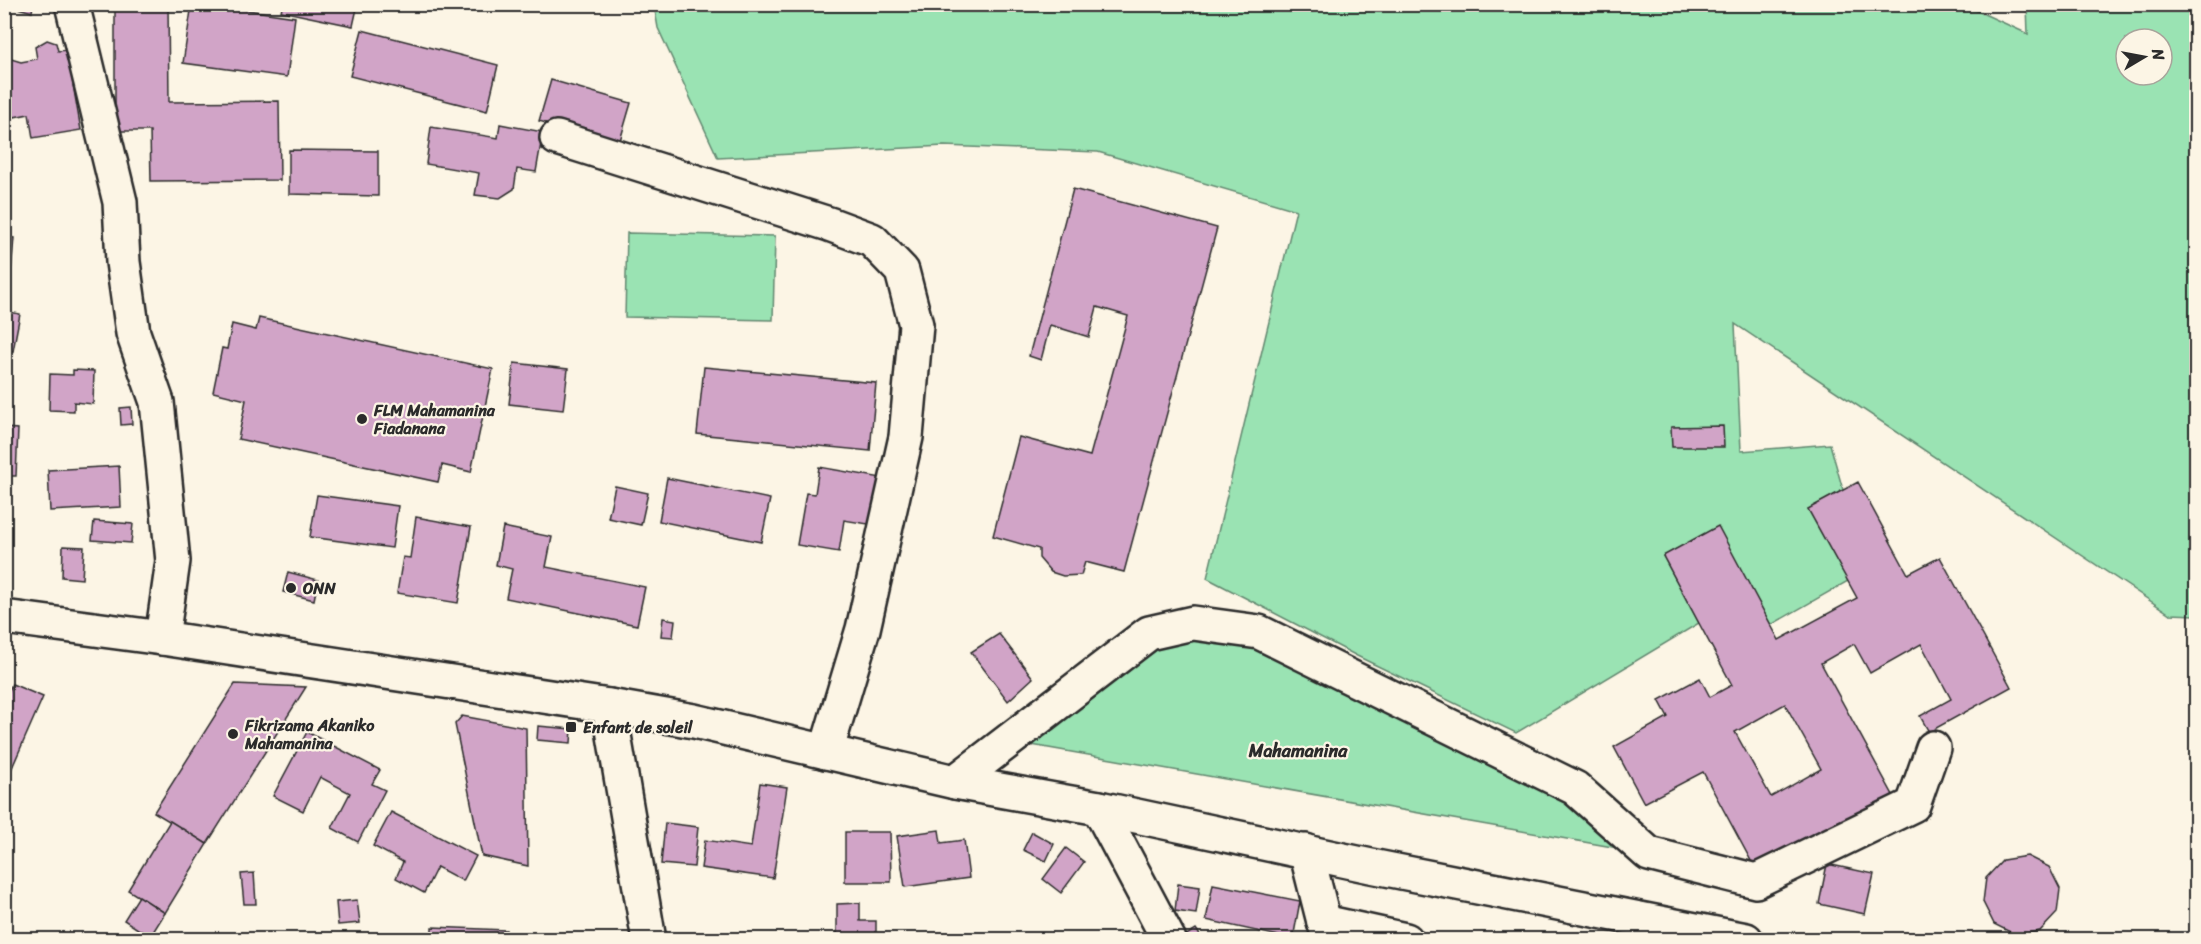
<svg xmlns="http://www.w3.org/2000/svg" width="2201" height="944" font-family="Sriracha,sans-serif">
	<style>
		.green { fill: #9ae3b3; stroke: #62876f; stroke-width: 1.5; fill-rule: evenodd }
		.building { fill: #d1a4c7; stroke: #2b2b2b; stroke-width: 1.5; fill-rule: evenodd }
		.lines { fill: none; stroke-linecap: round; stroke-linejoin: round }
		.minor-casing { stroke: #2b2b2b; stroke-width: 38 }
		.minor { stroke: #fcf5e5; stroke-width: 33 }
		.poi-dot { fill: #2b2b2b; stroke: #fcf5e5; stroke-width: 2 }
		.labels { text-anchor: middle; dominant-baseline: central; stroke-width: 4.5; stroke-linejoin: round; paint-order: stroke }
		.poi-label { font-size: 16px; font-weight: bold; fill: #2b2b2b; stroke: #fcf5e5; text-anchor: start }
		.neighbourhood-label { font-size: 18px; font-weight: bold; fill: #2b2b2b; stroke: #fcf5e5 }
	</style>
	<rect width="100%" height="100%" fill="#fcf5e5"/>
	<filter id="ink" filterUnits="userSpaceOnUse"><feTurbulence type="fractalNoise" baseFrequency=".0167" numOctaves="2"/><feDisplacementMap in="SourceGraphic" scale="12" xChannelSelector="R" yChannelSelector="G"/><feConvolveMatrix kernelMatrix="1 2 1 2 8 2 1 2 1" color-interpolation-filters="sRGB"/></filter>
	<g filter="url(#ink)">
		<!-- green -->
		<g class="green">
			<path d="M1962,4l66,30 -1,-29h169v610l-26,-1 -435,-290 6,127 89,-7 13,46 -35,19 40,72 -77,44 -54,-98 -54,29 36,67 -183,110 -159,-77 -150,-78 89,-368 -198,-58 -154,-6 -226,12 -60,-130 -4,-23zM2126,39h36v36h-36z"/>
			<polygon points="627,233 775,236 773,320 625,317"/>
			<polygon points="1197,634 1255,647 1566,797 1624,849 1026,744 1160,641"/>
		</g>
		<!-- building -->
		<g class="building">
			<polygon points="4,4 33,4 32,12"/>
			<polygon points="115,4 168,4 169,102 279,101 280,180 151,181 150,131 115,131"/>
			<polygon points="192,4 206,4 295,17 287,77 183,63"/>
			<polygon points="283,4 358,4 353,26 281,11"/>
			<polygon points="362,30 498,65 487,111 350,76"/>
			<polygon points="47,40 56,43 58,51 67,50 81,130 33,138 29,114 9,118 4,90 4,63 8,58 21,62 37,59 35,47"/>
			<polygon points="551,80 631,103 619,144 539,121"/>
			<polygon points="500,124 543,132 536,172 517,169 514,189 500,198 475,195 479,173 426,164 431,127 498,138"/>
			<polygon points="289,150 378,151 378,196 289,194"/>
			<polygon points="1073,189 1217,228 1124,572 1085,562 1081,575 1063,576 1051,572 1039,558 1039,549 993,536 1019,437 1090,456 1128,316 1097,307 1089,337 1050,325 1041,360 1029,356"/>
			<polygon points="4,237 14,238 11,272 4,272"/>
			<polygon points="4,311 20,314 13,351 4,349"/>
			<polygon points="259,318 493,369 471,472 442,465 438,482 238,439 246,400 213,392 222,348 227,349 232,324 256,330"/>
			<polygon points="514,363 568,369 563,410 509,404"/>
			<polygon points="704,367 876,383 870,451 697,434"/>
			<polygon points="73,370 94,371 93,404 74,402 74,411 49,410 50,374 73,375"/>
			<polygon points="131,407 132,424 121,425 120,408"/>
			<polygon points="1723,426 1724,447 1672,447 1671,427"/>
			<polygon points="4,428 18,429 16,476 4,476"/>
			<polygon points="119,466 121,507 50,511 48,470"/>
			<polygon points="819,467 882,478 874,525 844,520 839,552 797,545 806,493 815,494"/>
			<polygon points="667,478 770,499 761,542 659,521"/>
			<path d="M1858,482l50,92 32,-17 71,130 -82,45 -9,-16 31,-17 -30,-55 -51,29 -16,-29 -33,19 72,132 -137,75 -53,-98 -59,31 -30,-56 54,-30 -9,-17 41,-22 10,19 22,-12 -69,-129 55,-30 61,114 78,-42 -49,-89zM1785,704l36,65 -50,28 -36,-65z"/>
			<polygon points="615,486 648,493 641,525 608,518"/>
			<polygon points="317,495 398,506 392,548 310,537"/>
			<polygon points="416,517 471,527 458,603 397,593 403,557 410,558"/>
			<polygon points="94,521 133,524 131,543 92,540"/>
			<polygon points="503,527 552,537 546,567 645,587 637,625 506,598 512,569 496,565"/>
			<polygon points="63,546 84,547 82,579 62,577"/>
			<polygon points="288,572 318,580 314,600 283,592"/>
			<polygon points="663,618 675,620 673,637 661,636"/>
			<polygon points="999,634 1033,678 1008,701 971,652"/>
			<polygon points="12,684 43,697 4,786 4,701"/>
			<polygon points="235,684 306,687 207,844 154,812"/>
			<polygon points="462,716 526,728 528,866 482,856 455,724"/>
			<polygon points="538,726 572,729 571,743 537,740"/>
			<polygon points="307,732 380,770 372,784 385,790 358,842 332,828 350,793 320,777 303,811 273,796"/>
			<polygon points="760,783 787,787 773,878 701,868 705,840 751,847"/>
			<polygon points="391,812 476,856 463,881 437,867 424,893 396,878 403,862 373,846"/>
			<polygon points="170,821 207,844 165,913 128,890"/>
			<polygon points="665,823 698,827 694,867 661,864"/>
			<polygon points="939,830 941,843 964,840 969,878 905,887 897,836"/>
			<polygon points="845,832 890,832 891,882 845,882"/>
			<polygon points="1032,832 1054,844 1046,861 1023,850"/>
			<polygon points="1066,848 1084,862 1061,893 1043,879"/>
			<polygon points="2027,856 2049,867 2060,889 2057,913 2040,931 2016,935 1994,924 1983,902 1986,878 2003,860"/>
			<polygon points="1827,864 1874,874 1865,914 1819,904"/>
			<polygon points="254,873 256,904 244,904 241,874"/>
			<polygon points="1178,884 1200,887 1196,914 1175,911"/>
			<polygon points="1213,884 1300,901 1293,939 1206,920"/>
			<polygon points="139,896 165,913 150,937 124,920"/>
			<polygon points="357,900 360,923 338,925 336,902"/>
			<polygon points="860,903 860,921 876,921 876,940 837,940 837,904"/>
			<polygon points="432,927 506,930 506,940 432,940"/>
			<polygon points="1196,929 1203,940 1185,940 1183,937"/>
		</g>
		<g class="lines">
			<!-- minor casing -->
			<g class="minor-casing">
				<g id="minor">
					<polyline points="72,4 120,202 123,262 133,333 157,402 173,561 162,638"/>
					<polyline points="557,138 829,224 872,240 902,271 916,325 906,437 863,629 826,752"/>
					<polyline points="4,617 162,638 609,706 694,721 955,782 1099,808 1371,866 1746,940"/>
					<polyline points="609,706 649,940"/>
					<polyline points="955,782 1149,633 1193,623 1259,632 1575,788 1649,854 1756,881 1913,805 1933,748"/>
					<polyline points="1099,808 1169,940"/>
					<polyline points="1306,851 1324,922 1331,940"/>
					<polyline points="1324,922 1406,940"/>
				</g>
			</g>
			<!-- minor -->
			<use href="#minor" class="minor"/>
		</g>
	</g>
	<!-- markers -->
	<g class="poi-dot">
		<circle cx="362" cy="419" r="6"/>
		<circle cx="291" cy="588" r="6"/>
		<rect x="565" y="721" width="12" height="12" rx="3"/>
		<circle cx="233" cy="734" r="6"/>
	</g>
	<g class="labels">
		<!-- poi labels -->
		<g class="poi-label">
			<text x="374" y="410">FLM Mahamanina<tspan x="374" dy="18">Fiadanana</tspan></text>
			<text x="303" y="588">ONN</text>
			<text x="245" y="725">Fikrizama Akaniko<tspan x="245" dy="18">Mahamanina</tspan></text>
			<text x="583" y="727">Enfant de soleil</text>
		</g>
		<!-- neighbourhood labels -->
		<g class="neighbourhood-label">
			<text x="1298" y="751">Mahamanina</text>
		</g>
	</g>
	<!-- margin -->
	<rect width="2201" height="944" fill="none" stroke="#fcf5e5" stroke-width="24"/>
	<rect x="12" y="12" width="2177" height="920" fill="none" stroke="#2b2b2b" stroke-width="2" filter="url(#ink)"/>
	<!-- north arrow -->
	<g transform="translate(2144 57) rotate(80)"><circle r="28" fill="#fcf5e5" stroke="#a8a49b" stroke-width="1.5"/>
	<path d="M0-4.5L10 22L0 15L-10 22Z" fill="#2b2b2b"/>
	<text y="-9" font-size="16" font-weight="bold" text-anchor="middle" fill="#2b2b2b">N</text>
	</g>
</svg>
